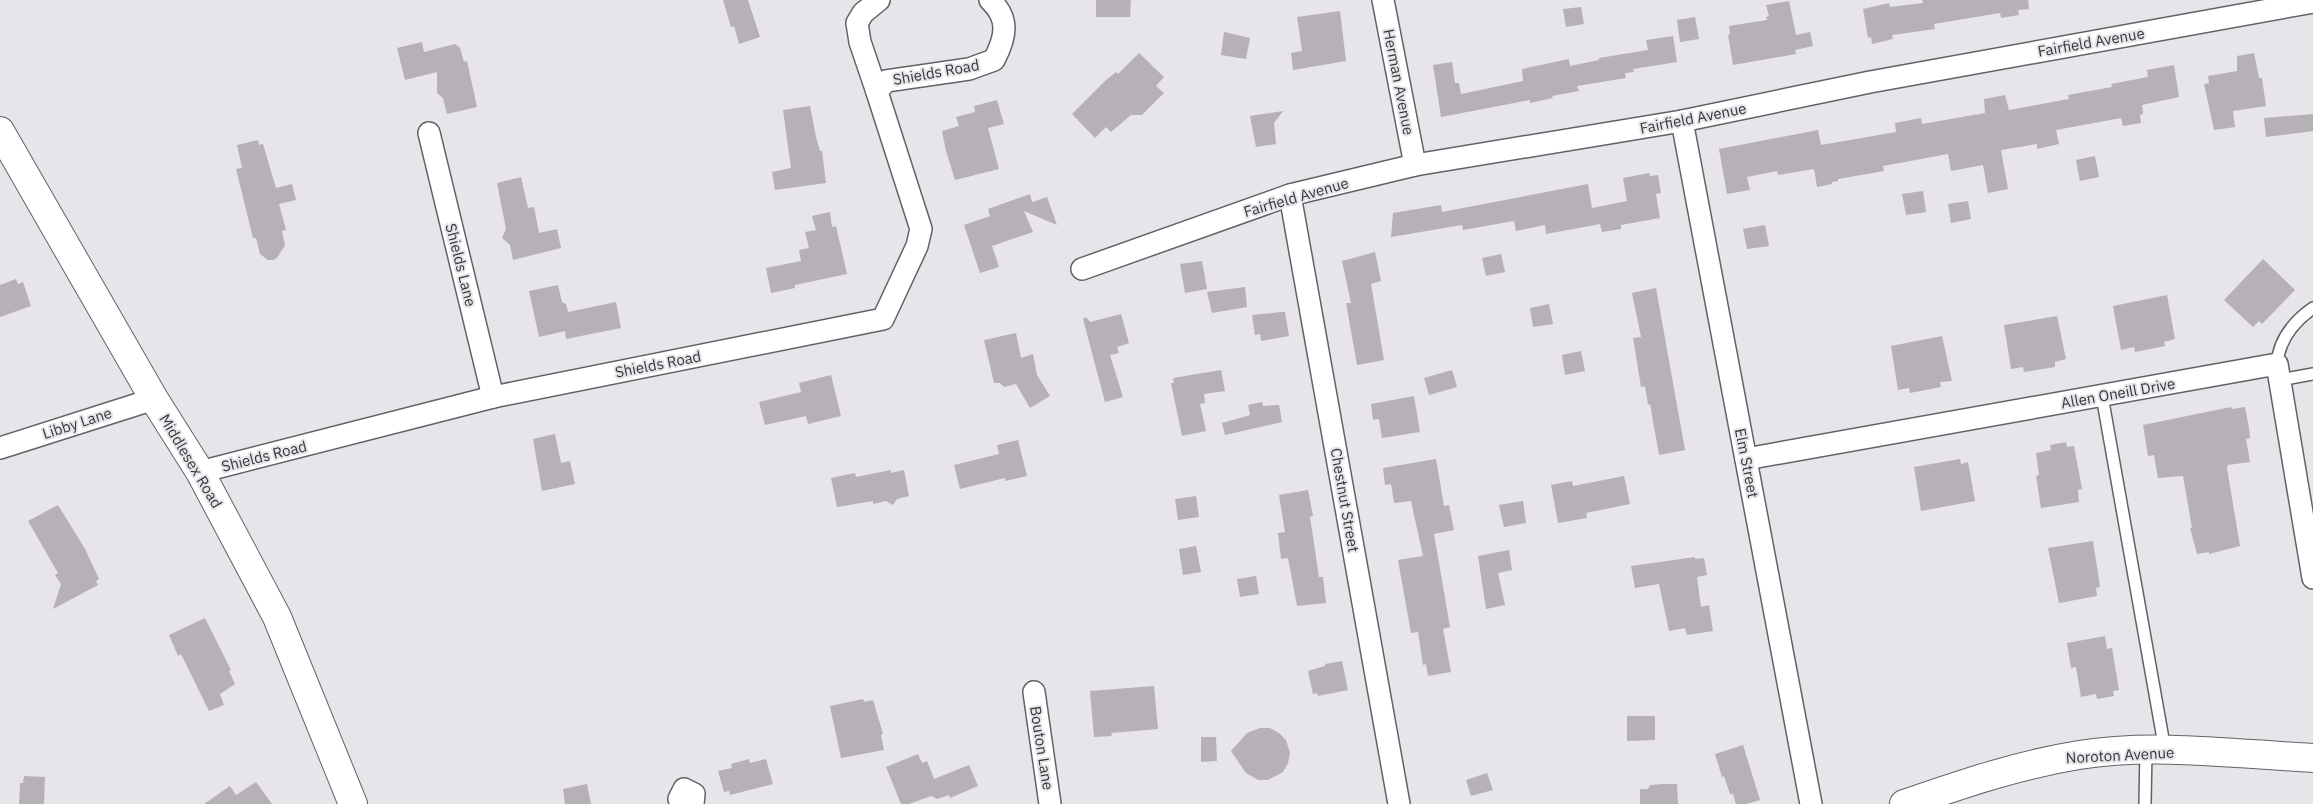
<svg xmlns="http://www.w3.org/2000/svg" width="2313" height="804" font-family="'IBM Plex Sans',sans-serif">
	<style>
		.building { fill: #b5b1b6 }
		.lines { fill: none; stroke-linecap: round; stroke-linejoin: round }
		.service-casing { stroke: #646166; stroke-width: 14 }
		.minor-casing { stroke: #646166; stroke-width: 24 }
		.secondary-casing { stroke: #646166; stroke-width: 30 }
		.service { stroke: #fff; stroke-width: 11 }
		.minor { stroke: #fff; stroke-width: 21 }
		.secondary { stroke: #fff; stroke-width: 28 }
		.labels { text-anchor: middle; dominant-baseline: central; stroke-width: 4; stroke-linejoin: round; paint-order: stroke }
		.street-label { font-size: 15px; fill: #383638; stroke: #e7e4ea }
	</style>
	<rect width="100%" height="100%" fill="#e7e4ea"/>
	<!-- building -->
	<g class="building">
		<polygon points="723,0 748,0 760,37 739,44 734,26 731,27"/>
		<polygon points="1096,0 1131,0 1130,17 1096,17"/>
		<polygon points="1922,0 2028,0 2029,9 2018,10 2019,15 2001,18 2000,13 1934,24 1935,29 1892,35 1893,39 1872,44 1871,37 1868,38 1863,9 1889,3 1890,7 1923,3"/>
		<polygon points="1789,1 1796,35 1810,32 1813,46 1795,50 1796,54 1733,65 1728,35 1730,34 1729,26 1767,20 1766,17 1769,16 1766,5"/>
		<polygon points="1581,7 1584,24 1566,27 1563,9"/>
		<polygon points="1340,11 1346,61 1293,70 1291,53 1302,51 1297,17"/>
		<polygon points="1695,17 1699,39 1680,42 1677,20"/>
		<polygon points="1224,32 1250,38 1246,59 1221,55"/>
		<polygon points="1673,36 1677,62 1633,69 1634,72 1625,73 1626,78 1577,86 1579,91 1552,96 1553,98 1530,103 1530,100 1441,117 1433,65 1452,62 1455,83 1459,83 1461,94 1523,81 1522,69 1569,59 1570,66 1599,60 1599,58 1648,50 1646,40"/>
		<polygon points="422,42 424,52 455,44 460,48 464,62 467,61 477,107 447,114 443,98 437,93 437,72 405,80 397,48"/>
		<polygon points="1139,53 1164,77 1156,86 1164,93 1142,115 1131,115 1111,132 1106,127 1095,138 1072,114 1105,81 1116,72 1118,74"/>
		<polygon points="2254,53 2259,78 2262,78 2266,106 2233,111 2235,127 2214,130 2204,84 2209,83 2208,76 2237,71 2237,56"/>
		<polygon points="2174,65 2179,97 2142,105 2143,114 2140,115 2141,123 2123,126 2121,118 2056,130 2059,144 2037,149 2037,144 2001,150 2008,189 1988,193 1983,165 1951,171 1948,154 1883,166 1884,171 1838,179 1838,181 1832,182 1832,184 1817,187 1814,169 1778,175 1777,171 1747,177 1750,190 1727,194 1719,149 1818,130 1821,145 1896,132 1895,123 1921,118 1922,124 1985,113 1984,99 2005,95 2009,110 2069,99 2068,95 2112,87 2111,84 2148,77 2147,70"/>
		<polygon points="997,100 1004,124 988,128 999,169 955,180 946,151 942,131 959,126 956,117 975,112 974,106"/>
		<polygon points="810,106 816,137 820,151 822,151 826,183 775,190 772,172 791,168 783,110"/>
		<polygon points="1283,111 1274,123 1276,144 1256,147 1250,116"/>
		<polygon points="2313,114 2313,131 2266,137 2264,118"/>
		<polygon points="258,140 259,145 263,144 276,188 292,184 296,200 279,204 286,230 282,231 285,245 277,258 273,260 268,260 260,254 256,238 253,238 236,169 242,168 237,145"/>
		<polygon points="2095,156 2099,177 2080,181 2076,160"/>
		<polygon points="1649,173 1650,176 1658,175 1661,193 1656,194 1660,218 1621,225 1621,229 1602,232 1600,224 1546,234 1545,225 1516,231 1514,221 1463,230 1462,225 1391,237 1393,213 1441,205 1442,212 1588,184 1592,208 1627,201 1623,178"/>
		<polygon points="521,177 528,208 534,207 539,233 557,229 561,248 513,260 510,245 502,238 506,229 497,183"/>
		<polygon points="1923,191 1926,212 1906,215 1902,194"/>
		<polygon points="1030,194 1032,202 1047,197 1057,225 1024,211 1033,232 992,246 999,267 980,273 964,225 990,216 988,209"/>
		<polygon points="1968,201 1971,219 1951,223 1948,204"/>
		<polygon points="830,212 832,227 836,226 847,274 795,285 795,288 771,293 766,268 801,261 799,250 809,248 805,232 816,230 812,216"/>
		<polygon points="1765,225 1769,246 1747,249 1743,229"/>
		<polygon points="1375,252 1381,281 1371,284 1384,360 1357,365 1346,303 1351,303 1342,261"/>
		<polygon points="1501,254 1505,272 1486,276 1482,258"/>
		<polygon points="2263,259 2295,290 2262,324 2259,321 2253,327 2224,300"/>
		<polygon points="1202,261 1207,289 1185,293 1180,264"/>
		<polygon points="16,279 18,284 23,282 31,306 0,317 0,285"/>
		<polygon points="558,285 562,302 566,304 568,312 616,302 621,328 566,339 565,331 539,337 529,291"/>
		<polygon points="1245,287 1247,307 1212,313 1207,292"/>
		<polygon points="1656,288 1685,450 1659,455 1650,404 1648,405 1645,386 1641,387 1633,338 1641,337 1632,293"/>
		<polygon points="2167,295 2175,339 2164,342 2165,346 2135,352 2134,347 2121,350 2113,306"/>
		<polygon points="1549,304 1553,324 1533,327 1530,308"/>
		<polygon points="1281,312 1285,312 1289,336 1261,341 1260,334 1255,335 1252,315"/>
		<polygon points="1121,314 1129,343 1117,347 1119,353 1110,355 1123,397 1105,402 1083,319 1086,317 1090,322"/>
		<polygon points="2057,316 2066,359 2055,362 2055,367 2024,372 2023,367 2011,369 2004,325"/>
		<polygon points="1016,333 1021,358 1033,354 1037,375 1050,396 1030,408 1016,384 1004,387 1000,383 994,383 984,340"/>
		<polygon points="1942,336 1952,381 1940,382 1941,387 1910,393 1909,388 1898,390 1891,346"/>
		<polygon points="1581,351 1585,371 1565,375 1562,355"/>
		<polygon points="1221,370 1225,391 1204,394 1205,403 1200,404 1206,431 1182,436 1171,383 1174,383 1173,378"/>
		<polygon points="1452,370 1457,387 1429,395 1424,378"/>
		<polygon points="831,375 841,416 808,424 806,416 765,425 759,402 801,392 799,383"/>
		<polygon points="1414,396 1420,432 1382,438 1379,419 1373,420 1371,404"/>
		<polygon points="1262,402 1263,406 1279,405 1282,422 1225,435 1222,423 1250,415 1248,405"/>
		<polygon points="2231,407 2232,409 2245,407 2249,428 2250,438 2246,439 2250,462 2228,465 2227,468 2240,546 2209,554 2209,552 2197,554 2190,528 2192,528 2183,476 2158,478 2154,455 2148,456 2143,425"/>
		<polygon points="555,434 561,463 570,461 575,484 542,491 533,439"/>
		<polygon points="1018,440 1027,476 1005,481 1005,478 960,489 954,465 999,454 997,445"/>
		<polygon points="2066,442 2067,447 2074,446 2082,489 2078,490 2079,502 2041,508 2036,476 2039,475 2036,453 2051,450 2050,445"/>
		<polygon points="1436,459 1444,506 1449,505 1454,530 1434,534 1450,627 1443,629 1451,672 1428,676 1426,664 1423,665 1418,632 1411,633 1398,560 1423,556 1411,501 1394,503 1391,484 1385,485 1383,468"/>
		<polygon points="1960,459 1961,464 1968,462 1975,501 1921,511 1914,467"/>
		<polygon points="891,470 891,473 904,470 909,496 897,499 893,505 886,501 873,504 873,501 837,507 831,478 855,473 856,477"/>
		<polygon points="1624,476 1630,504 1586,513 1587,518 1558,523 1551,485 1572,481 1573,486"/>
		<polygon points="1308,490 1313,516 1310,517 1319,577 1323,577 1326,603 1297,606 1288,558 1281,559 1278,533 1285,532 1279,495"/>
		<polygon points="1196,496 1199,517 1178,520 1175,499"/>
		<polygon points="1523,501 1526,523 1504,527 1499,505"/>
		<polygon points="58,505 85,549 99,579 96,581 98,585 53,609 61,584 55,575 58,573 28,521"/>
		<polygon points="2093,541 2100,587 2096,588 2097,596 2059,603 2048,548"/>
		<polygon points="1196,546 1201,572 1183,575 1179,549"/>
		<polygon points="1509,550 1512,570 1498,573 1505,605 1486,609 1478,556"/>
		<polygon points="1695,557 1695,559 1704,558 1707,575 1697,577 1701,607 1709,605 1713,631 1687,635 1685,628 1669,631 1659,584 1635,588 1631,566"/>
		<polygon points="1256,576 1259,594 1240,597 1237,579"/>
		<polygon points="205,618 231,670 229,671 235,684 220,694 224,705 209,711 181,654 178,656 169,635"/>
		<polygon points="2105,636 2107,649 2112,648 2119,690 2113,691 2114,696 2097,699 2096,694 2081,697 2076,667 2071,668 2067,643"/>
		<polygon points="1342,661 1348,690 1318,696 1317,693 1313,694 1308,671 1325,666 1325,664"/>
		<polygon points="1154,686 1158,729 1111,733 1112,736 1094,737 1090,691"/>
		<polygon points="863,699 864,702 873,700 883,734 881,735 884,750 841,758 830,706"/>
		<polygon points="1627,716 1655,716 1655,740 1627,741"/>
		<polygon points="1260,728 1270,728 1279,733 1286,740 1290,753 1288,763 1283,772 1268,780 1258,780 1246,773 1231,751 1247,733"/>
		<polygon points="1201,737 1216,737 1217,761 1201,762"/>
		<polygon points="1743,745 1760,800 1746,804 1736,804 1733,794 1730,794 1724,776 1722,777 1715,754"/>
		<polygon points="918,754 922,763 927,761 934,779 969,765 978,786 950,798 949,795 937,799 931,796 909,804 901,804 886,767"/>
		<polygon points="749,759 750,763 766,759 773,784 730,795 729,791 724,792 718,771 732,768 731,764"/>
		<polygon points="1487,773 1493,790 1471,796 1466,780"/>
		<polygon points="24,776 45,777 44,804 19,804 20,783 23,783"/>
		<polygon points="256,782 272,804 204,804 230,786 236,795"/>
		<polygon points="587,784 591,804 565,804 563,789"/>
		<polygon points="1663,784 1677,784 1678,804 1640,804 1640,789 1648,789 1650,785"/>
	</g>
	<g class="lines">
		<!-- service casing -->
		<g class="service-casing">
			<g id="service">
				<path d="M2277,364c2,-24 16,-42 36,-56"/>
				<polyline points="2280,380 2313,374"/>
				<polyline points="2102,396 2165,750"/>
				<polyline points="2145,804 2146,750"/>
			</g>
		</g>
		<!-- minor casing -->
		<g class="minor-casing">
			<g id="minor">
				<polyline points="1383,0 1415,165"/>
				<polyline points="877,92 860,42 857,23 863,13 879,0"/>
				<polyline points="1682,121 1811,804"/>
				<polyline points="429,133 493,397"/>
				<polyline points="1290,195 1399,804"/>
				<polyline points="1082,269 1290,195 1415,165 1682,121 1870,82 2313,2"/>
				<polyline points="0,448 154,399"/>
				<polyline points="1746,459 2277,364 2313,578"/>
				<path d="M200,472l293,-75 390,-78 34,-73 4,-17 -44,-137 9,-11 83,-12 25,-9c12,-23 16,-41 -4,-60"/>
				<polyline points="1034,692 1050,804"/>
				<polyline points="682,804 679,799 684,789 694,794 693,804"/>
			</g>
		</g>
		<!-- secondary casing -->
		<g class="secondary-casing">
			<g id="secondary">
				<polyline points="0,131 154,399 200,472 277,617 353,804"/>
				<path d="M1904,804c59,-20 113,-39 175,-49 75,-12 158,-1 234,3"/>
			</g>
		</g>
		<!-- service -->
		<use href="#service" class="service"/>
		<!-- minor -->
		<use href="#minor" class="minor"/>
		<!-- secondary -->
		<use href="#secondary" class="secondary"/>
	</g>
	<g class="labels">
		<!-- street labels -->
		<g class="street-label">
			<text transform="translate(2091 42) rotate(-10)">Fairfield Avenue</text>
			<text transform="translate(936 72) rotate(-10)">Shields Road</text>
			<text transform="translate(1399 82) rotate(79)">Herman Avenue</text>
			<text transform="translate(1693 118) rotate(-11)">Fairfield Avenue</text>
			<text transform="translate(1296 197) rotate(-16)">Fairfield Avenue</text>
			<text transform="translate(461 265) rotate(76)">Shields Lane</text>
			<text transform="translate(658 364) rotate(-11)">Shields Road</text>
			<text transform="translate(2118 393) rotate(-10)">Allen Oneill Drive</text>
			<text transform="translate(77 423) rotate(-18)">Libby Lane</text>
			<text transform="translate(264 456) rotate(-14)">Shields Road</text>
			<text transform="translate(191 461) rotate(59)">Middlesex Road</text>
			<text transform="translate(1747 463) rotate(79)">Elm Street</text>
			<text transform="translate(1345 500) rotate(80)">Chestnut Street</text>
			<text transform="translate(1042 748) rotate(81)">Bouton Lane</text>
			<text transform="translate(2120 755) rotate(-3)">Noroton Avenue</text>
		</g>
	</g>
</svg>
